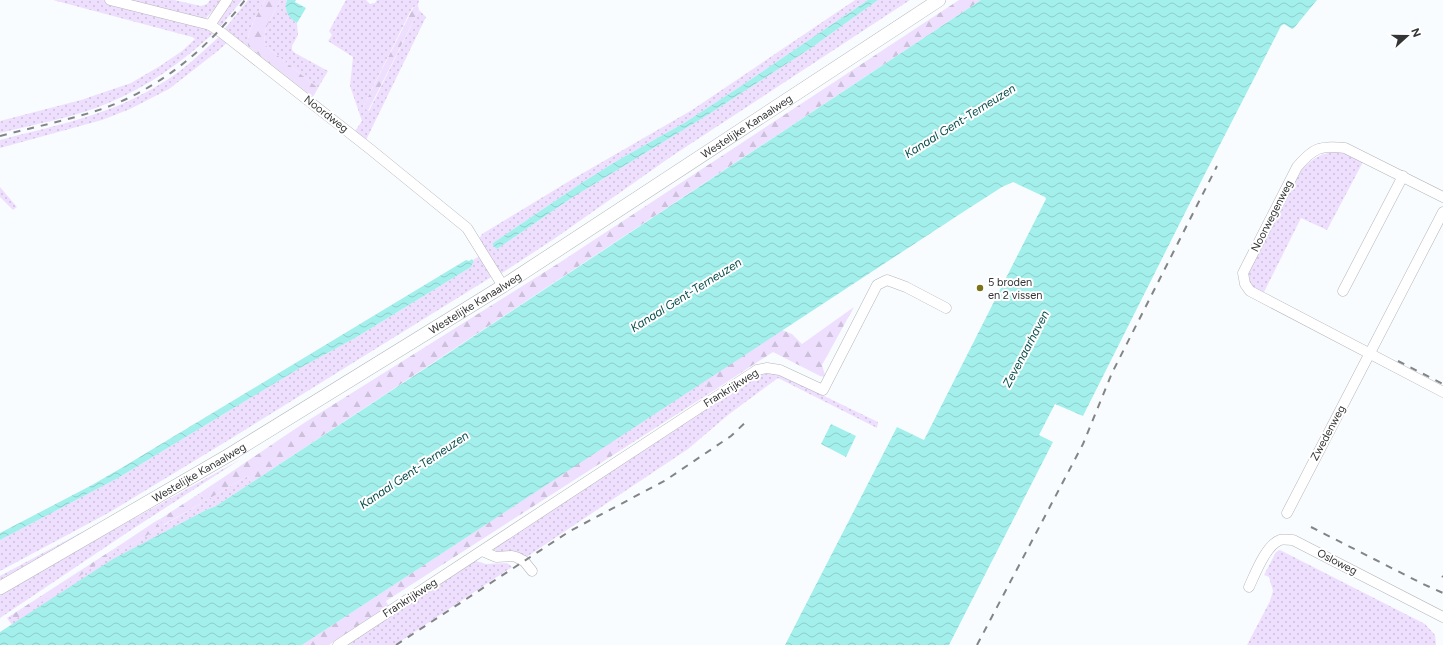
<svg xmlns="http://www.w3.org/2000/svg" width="1443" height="645" font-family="Figtree,sans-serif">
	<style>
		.grass { fill: url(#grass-dots) }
		.forest { fill: url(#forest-firs) }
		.water { fill: url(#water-waves) }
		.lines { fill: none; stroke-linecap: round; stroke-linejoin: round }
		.minor-casing { stroke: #b5b7ba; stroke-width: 11 }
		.major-casing { stroke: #b5b7ba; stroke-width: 14 }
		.minor { stroke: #fff; stroke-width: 10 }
		.major { stroke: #fff; stroke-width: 13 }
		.rail { stroke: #828486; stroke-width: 2; stroke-dasharray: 7 7; stroke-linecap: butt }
		.poi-dot { fill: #7a7418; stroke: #fff; stroke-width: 1.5 }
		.labels { text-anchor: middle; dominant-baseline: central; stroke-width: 4; stroke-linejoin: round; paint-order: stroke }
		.street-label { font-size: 11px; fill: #333435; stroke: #fff }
		.poi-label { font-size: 11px; fill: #333435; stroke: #fff; text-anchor: start }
		.water-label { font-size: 12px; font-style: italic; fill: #074e4c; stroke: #fff }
	</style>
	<defs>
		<pattern id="grass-dots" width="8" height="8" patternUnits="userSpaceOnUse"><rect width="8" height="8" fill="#eedffe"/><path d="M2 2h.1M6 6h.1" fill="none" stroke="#cdc0da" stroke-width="1.8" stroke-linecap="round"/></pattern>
		<pattern id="forest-firs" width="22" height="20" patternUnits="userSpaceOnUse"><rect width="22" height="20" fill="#eedffe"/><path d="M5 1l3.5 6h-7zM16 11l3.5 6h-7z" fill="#cdc0da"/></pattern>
		<pattern id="water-waves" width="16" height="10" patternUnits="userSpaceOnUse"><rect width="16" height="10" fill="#a3efec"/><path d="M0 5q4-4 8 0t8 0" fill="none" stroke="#8dcecb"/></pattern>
	</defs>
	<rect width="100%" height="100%" fill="#f9fcff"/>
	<!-- grass -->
	<g class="grass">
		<path d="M53,0h50l88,22 24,10c-33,30 -67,55 -109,72 -34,14 -71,20 -106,29v-12l81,-21 50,-17 29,-17 22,-15 13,-12 -3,-2z"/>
		<polygon points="119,0 174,0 201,6 207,4 210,0 222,0 215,9 205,19"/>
		<polygon points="230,0 242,0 220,27 217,22"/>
		<path d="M248,0h17c-7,14 -19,30 -17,46l-25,-15z"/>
		<path d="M280,0h7c-4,8 3,19 10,23l1,12 -6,11v4l3,3 33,18 -10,17 -51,-41 -3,-5 2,-14z"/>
		<polygon points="346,0 366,0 370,4 375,3 377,0 419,0 418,5 412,8 363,107 369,111 419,10 426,17 366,140 355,131 362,121 350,86 353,57 328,41 332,35 329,31"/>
		<polygon points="855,0 868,0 738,88 684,123 620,159 583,182 493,243 493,246 497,249 573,197 706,116 811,48 878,0 910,0 672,156 554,239 499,275 479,239 482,234 571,180 692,110"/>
		<path d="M221,35l8,6 -10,9 -50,39 -39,20 -28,11 -102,28v-8c37,-10 76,-18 112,-32 28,-11 57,-27 79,-46 10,-9 20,-18 30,-27z"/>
		<path d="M1335,152l13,2 15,8 -36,68 -26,-12 -39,78 -10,-5 -6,-17 56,-105c12,-11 17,-15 33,-17z"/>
		<polygon points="0,187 17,207 13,210 0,197"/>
		<polygon points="481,255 493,276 232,438 110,512 0,571 0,540 118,478 300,368 355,338 471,267 471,264 474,262 473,260"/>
		<path d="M766,372h7l18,8 87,42 -1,6 -99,-50 -50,37 -40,34 -163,109c-10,-2 -26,-2 -32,-10l234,-154 33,-20z"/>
		<polygon points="704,381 710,393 621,450 616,439"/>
		<polygon points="241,459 128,532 0,618 0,593"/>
		<polygon points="248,476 251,483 216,506 206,510 114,559 12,625 7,618 10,616 13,620 114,553 112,550 117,547 120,551 160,528 156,521 160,519 164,525 202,503 197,495 200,493 205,501"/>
		<polygon points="112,516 0,583 0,576"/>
		<polygon points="1280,550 1425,624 1435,635 1436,645 1247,645 1270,601 1273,591 1269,577 1264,575 1276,552"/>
		<polygon points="473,560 486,564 507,563 512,567 395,645 342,645"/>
	</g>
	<!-- forest -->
	<g class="forest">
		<path d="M265,0h15l-14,28 -2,14 3,5 51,41 -5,9 -65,-51c-2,-15 10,-32 17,-46z"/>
		<path d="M959,0h22l-730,483 -3,-7 -43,25 -5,-8c35,-23 69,-47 104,-70l255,-160z"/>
		<polygon points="418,5 419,10 368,111 363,107 413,8"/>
		<polygon points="854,307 822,365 825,375 824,377 820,376 773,352 710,393 704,381 782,330 792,334 802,344"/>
		<polygon points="616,439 621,450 386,601 389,607 329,645 302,645"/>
		<polygon points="197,495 202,503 163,525 160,519"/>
		<polygon points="156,521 160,528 120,551 117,547"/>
		<polygon points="112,550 114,553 13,621 10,616"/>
	</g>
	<!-- water -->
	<g class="water">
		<path d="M287,0h9l-1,2 11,6 -9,15c-8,-4 -14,-14 -10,-23z"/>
		<polygon points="868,0 878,0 811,48 706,116 573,197 497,249 493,246 493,243 583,182 620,159 684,123 738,88"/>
		<polygon points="981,0 1317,0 1294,28 1292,29 1284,24 1281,26 1190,203 1083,416 1055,404 1039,435 1053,442 949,645 785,645 897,427 924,440 1046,199 1045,197 1013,182 1002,187 960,214 302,645 0,645 0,632 113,559 206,510 216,506 438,360"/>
		<polygon points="472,259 474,262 472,264 471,267 355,338 300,368 118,478 0,540 0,533 92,485 123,467 466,260 469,261"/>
		<polygon points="831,424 856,436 846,457 821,444"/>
	</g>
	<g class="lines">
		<!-- minor casing -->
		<g class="minor-casing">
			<g id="minor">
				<polyline points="110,0 210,25 222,33 370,149 467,228 503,286"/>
				<polyline points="210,25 227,0"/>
				<path d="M1443,197l-98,-49c-25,-3 -32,0 -48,19l-54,106 2,11 5,7 193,101"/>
				<polyline points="1343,291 1403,176"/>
				<polyline points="1287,513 1443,212"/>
				<polyline points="482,551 496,557 512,556 516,557 524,561 532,571"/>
				<path d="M1249,587c6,-13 17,-42 31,-47 3,-1 9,0 13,0l150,77"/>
				<polyline points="338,645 757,370 767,368 780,370 823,390 877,285 887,280 906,287 946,308"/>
			</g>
		</g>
		<!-- major casing -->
		<g class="major-casing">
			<g id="major">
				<path id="s1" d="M0,588l229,-133 274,-169 436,-286"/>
			</g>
		</g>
		<!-- minor -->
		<use href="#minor" class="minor"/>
		<!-- major -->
		<use href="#major" class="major"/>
		<!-- rail -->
		<g class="rail">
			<path d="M0,136c34,-9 69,-16 102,-27 59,-21 106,-61 143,-109"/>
			<polyline points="1398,361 1443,384"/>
			<polyline points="1311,527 1423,584 1443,593"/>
			<polyline points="1442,576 1443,577"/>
			<polyline points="396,645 570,531 666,480 731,436 748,420"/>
			<polyline points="977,645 1083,444 1112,373 1217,166"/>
		</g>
	</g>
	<!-- markers -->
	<circle class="poi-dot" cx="980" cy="288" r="4"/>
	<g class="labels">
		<!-- street labels -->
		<g class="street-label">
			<text transform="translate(326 114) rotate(38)">Noordweg</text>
			<text stroke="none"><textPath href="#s1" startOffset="878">Westelijke Kanaalweg</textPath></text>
			<text transform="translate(1272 216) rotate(-63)">Noorwegenweg</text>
			<text stroke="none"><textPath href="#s1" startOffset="554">Westelijke Kanaalweg</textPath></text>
			<text transform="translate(731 388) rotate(-32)">Frankrijkweg</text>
			<text transform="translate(1328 433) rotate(-62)">Zwedenweg</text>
			<text stroke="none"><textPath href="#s1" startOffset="230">Westelijke Kanaalweg</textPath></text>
			<text transform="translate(1337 562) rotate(27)">Osloweg</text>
			<text transform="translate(410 598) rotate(-33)">Frankrijkweg</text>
		</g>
		<!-- poi labels -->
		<g class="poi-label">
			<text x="988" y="282">5 broden<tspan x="988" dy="13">en 2 vissen</tspan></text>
		</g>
		<!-- water labels -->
		<g class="water-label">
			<text transform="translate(960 121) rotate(-32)">Kanaal Gent-Terneuzen</text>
			<text transform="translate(686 295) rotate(-32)">Kanaal Gent-Terneuzen</text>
			<text transform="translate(1026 349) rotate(-62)">Zevenaarhaven</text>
			<text transform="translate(414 470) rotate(-34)">Kanaal Gent-Terneuzen</text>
		</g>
	</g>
	<!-- north arrow -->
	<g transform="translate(1407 36) rotate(69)" stroke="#ffffff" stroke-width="3" paint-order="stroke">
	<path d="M0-3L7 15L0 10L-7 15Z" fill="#333435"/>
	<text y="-6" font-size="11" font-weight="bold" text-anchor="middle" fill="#333435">N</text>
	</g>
</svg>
